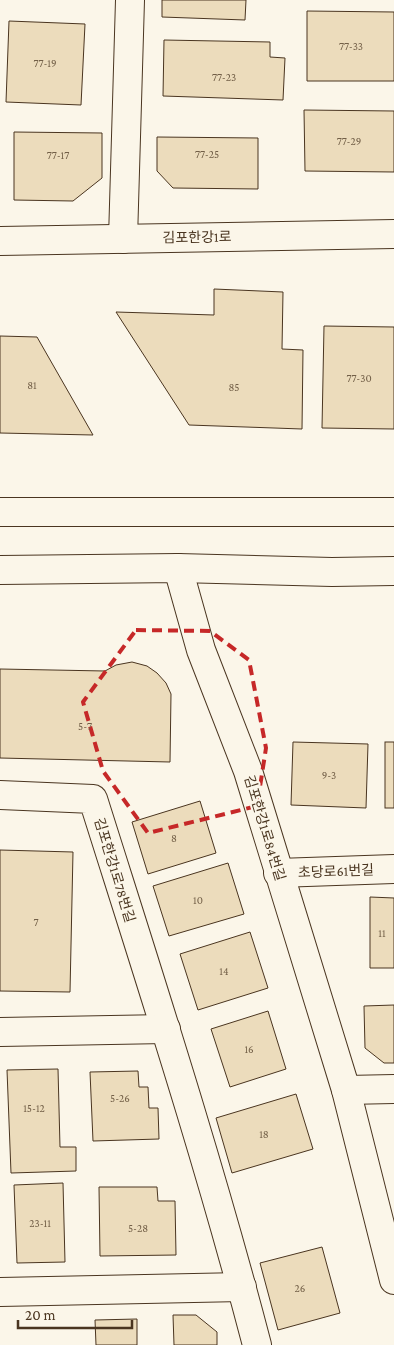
<svg xmlns="http://www.w3.org/2000/svg" width="394" height="1345" font-family="'Crimson Pro','Noto Sans KR',serif">
	<style>
		.building { fill: #ecdcbc; stroke: #4a3520 }
		.lines { fill: none; stroke-linecap: round; stroke-linejoin: round }
		.minor-casing { stroke: #4a3520; stroke-width: 30 }
		.tertiary-casing { stroke: #4a3520; stroke-width: 30 }
		.minor { stroke: #fbf6e9; stroke-width: 28 }
		.tertiary { stroke: #fbf6e9; stroke-width: 28 }
		.marked { fill: none; stroke: #c62828; stroke-width: 4; stroke-dasharray: 10 6; stroke-linejoin: round }
		.labels { text-anchor: middle; dominant-baseline: central; stroke-width: 4; stroke-linejoin: round; paint-order: stroke }
		.number-label { font-size: 11px; fill: #725f47 }
		.street-label { font-size: 14px; fill: #4a3520; stroke: #fbf6e9 }
	</style>
	<rect width="100%" height="100%" fill="#fbf6e9"/>
	<!-- building -->
	<g class="building">
		<polygon points="162,0 246,0 245,20 162,17"/>
		<polygon points="307,11 394,12 394,81 307,81"/>
		<polygon points="9,21 85,24 81,105 6,102"/>
		<polygon points="164,40 270,42 270,57 285,58 283,100 163,96"/>
		<polygon points="304,110 394,111 394,172 305,171"/>
		<polygon points="14,132 102,133 102,178 73,201 14,200"/>
		<polygon points="157,137 258,138 258,189 173,188 157,171"/>
		<polygon points="214,289 283,292 282,349 303,350 302,429 189,425 116,312 214,315"/>
		<polygon points="324,326 394,327 394,429 322,428"/>
		<polygon points="0,336 37,337 93,435 0,433"/>
		<polygon points="132,662 147,666 157,673 166,683 171,694 170,762 0,758 0,669 105,671 116,665"/>
		<polygon points="293,742 368,744 366,808 291,805"/>
		<rect x="385" y="742" width="9" height="66"/>
		<polygon points="200,801 216,853 148,874 132,822"/>
		<polygon points="0,850 73,852 70,992 0,991"/>
		<polygon points="228,863 244,914 169,936 153,886"/>
		<polygon points="370,897 394,898 394,968 370,968"/>
		<polygon points="250,932 268,988 198,1010 180,954"/>
		<polygon points="394,1005 394,1063 384,1063 365,1048 364,1006"/>
		<polygon points="268,1011 286,1069 230,1087 211,1029"/>
		<polygon points="58,1069 60,1147 76,1147 76,1171 11,1173 7,1070"/>
		<polygon points="138,1071 139,1087 148,1087 149,1108 158,1108 159,1139 93,1141 90,1072"/>
		<polygon points="296,1094 313,1149 232,1173 216,1118"/>
		<polygon points="63,1183 65,1262 17,1263 14,1185"/>
		<polygon points="99,1187 157,1187 158,1201 175,1201 176,1255 100,1256"/>
		<polygon points="322,1247 340,1313 278,1330 260,1263"/>
		<polygon points="173,1315 196,1315 217,1332 217,1345 174,1345"/>
		<polygon points="137,1319 137,1345 96,1345 95,1320"/>
	</g>
	<g class="lines">
		<!-- minor casing -->
		<g class="minor-casing">
			<g id="minor">
				<polyline points="123,239 130,0"/>
				<polyline points="0,241 394,234"/>
				<polyline points="178,568 201,650 248,771 346,1090 394,1280"/>
				<path d="M0,795l93,4c57,181 116,362 164,546"/>
				<polyline points="278,873 394,869"/>
				<polyline points="0,1032 166,1029"/>
				<polyline points="346,1090 394,1089"/>
				<polyline points="0,1292 242,1287"/>
			</g>
		</g>
		<!-- tertiary casing -->
		<g class="tertiary-casing">
			<g id="tertiary">
				<polyline points="0,512 394,512"/>
				<polyline points="0,570 178,568 332,572 394,571"/>
			</g>
		</g>
		<!-- minor -->
		<use href="#minor" class="minor"/>
		<!-- tertiary -->
		<use href="#tertiary" class="tertiary"/>
	</g>
	<!-- marked area -->
	<path class="marked" d="M136,630l74,1 39,29 17,88 -9,58 -109,27 -45,-62 -20,-69z"/>
	<g class="labels">
		<!-- number labels -->
		<g class="number-label">
			<text x="351" y="46">77-33</text>
			<text x="45" y="63">77-19</text>
			<text x="224" y="77">77-23</text>
			<text x="349" y="141">77-29</text>
			<text x="207" y="154">77-25</text>
			<text x="58" y="155">77-17</text>
			<text x="359" y="378">77-30</text>
			<text x="32" y="385">81</text>
			<text x="234" y="387">85</text>
			<text x="85" y="726">5-7</text>
			<text x="329" y="775">9-3</text>
			<text x="174" y="838">8</text>
			<text x="198" y="900">10</text>
			<text x="36" y="922">7</text>
			<text x="382" y="933">11</text>
			<text x="224" y="971">14</text>
			<text x="249" y="1049">16</text>
			<text x="120" y="1098">5-26</text>
			<text x="34" y="1108">15-12</text>
			<text x="264" y="1134">18</text>
			<text x="40" y="1223">23-11</text>
			<text x="138" y="1228">5-28</text>
			<text x="300" y="1288">26</text>
		</g>
		<!-- street labels -->
		<g class="street-label">
			<text transform="translate(197 237) rotate(-1)">김포한강1로</text>
			<text transform="translate(265 828) rotate(73)">김포한강1로84번길</text>
			<text transform="translate(115 870) rotate(73)">김포한강1로78번길</text>
			<text transform="translate(336 871) rotate(-2)">초당로61번길</text>
		</g>
	</g>
	<!-- scale -->
	<path d="M18 1320v8h114v-8" fill="none" stroke="#4a3520" stroke-width="2.5"/>
	<text x="25" y="1320" font-size="15" fill="#4a3520" stroke="#fbf6e9" stroke-width="4" paint-order="stroke">20 m</text>
</svg>
